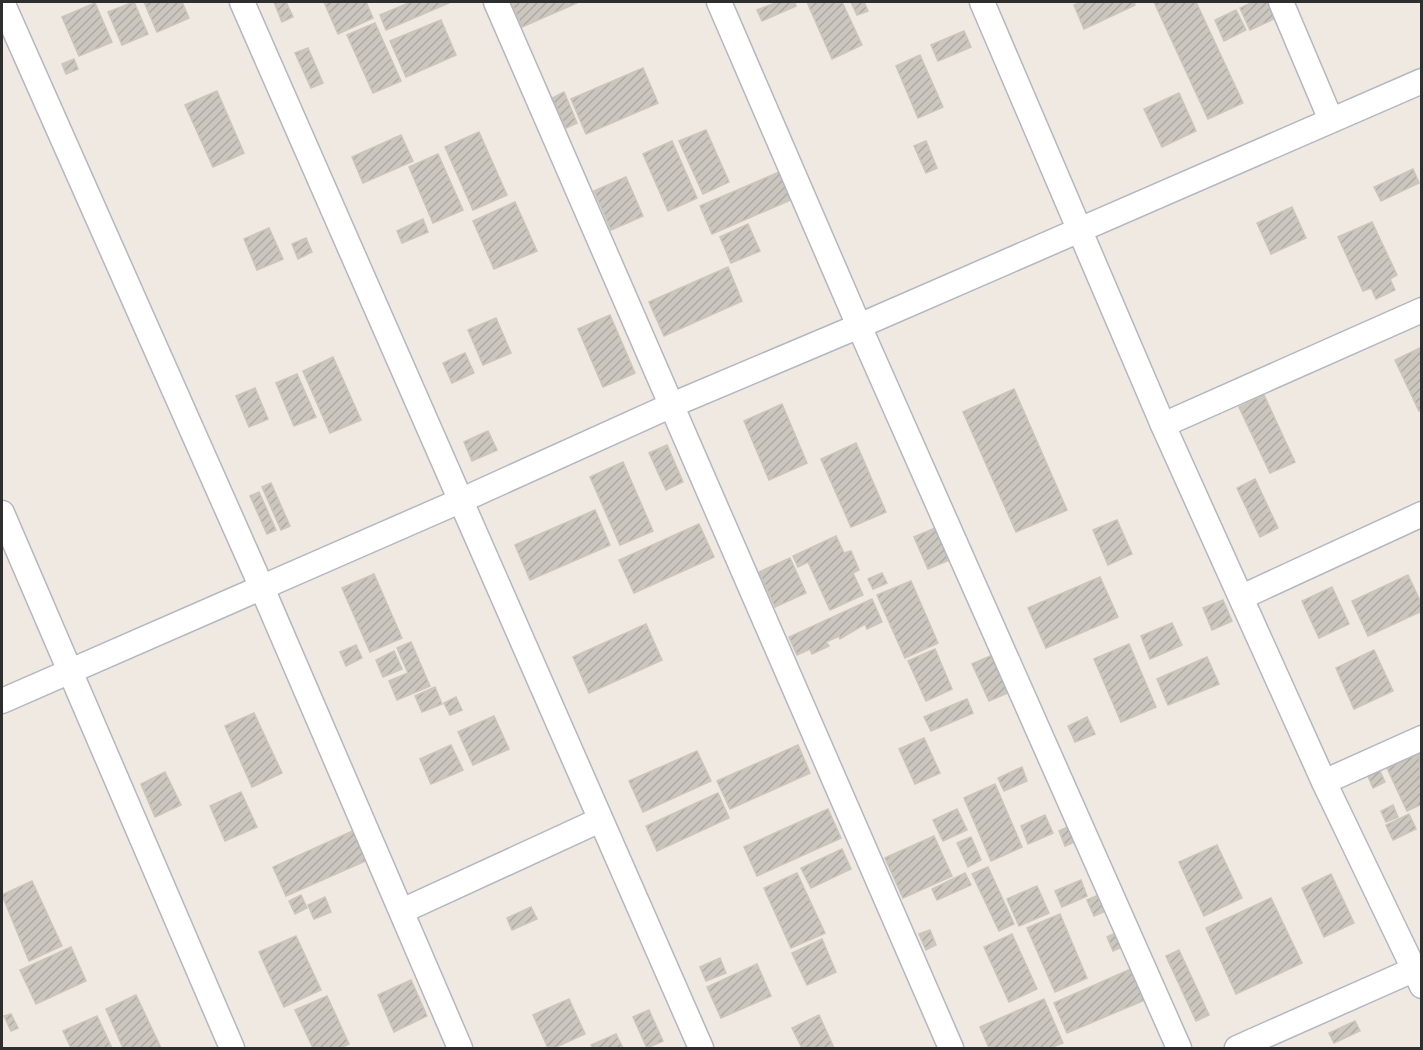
<svg xmlns="http://www.w3.org/2000/svg" width="1423" height="1050" font-family="Signika,sans-serif">
	<style>
		.building { fill: url(#building-hatch); stroke: #cbc5ba; stroke-width: 1.5 }
		.lines { fill: none; stroke-linecap: round; stroke-linejoin: round }
		.minor-casing { stroke: #b4b7c1; stroke-width: 27 }
		.minor { stroke: #fff; stroke-width: 24 }
	</style>
	<defs>
		<pattern id="building-hatch" width="6" height="6" patternUnits="userSpaceOnUse" patternTransform="scale(1.5)"><rect width="6" height="6" fill="#cbc7bf"/><path d="M-1 1l2-2M0 6l6-6M5 7l2-2" fill="none" stroke="#afaba4"/></pattern>
	</defs>
	<rect width="100%" height="100%" fill="#efe9e1"/>
	<!-- building -->
	<g class="building">
		<polygon points="134,2 148,34 122,45 108,12"/>
		<polygon points="144,2 182,2 189,18 157,32"/>
		<polygon points="274,2 286,2 293,17 282,22"/>
		<polygon points="324,2 366,2 373,18 338,34"/>
		<polygon points="411,2 451,2 386,30 380,15"/>
		<polygon points="511,2 579,2 522,27"/>
		<polygon points="778,2 795,2 796,6 762,21 757,10"/>
		<polygon points="807,2 842,2 862,45 832,59"/>
		<polygon points="851,2 864,2 868,11 857,15"/>
		<polygon points="1082,2 1134,2 1135,5 1084,29 1074,5"/>
		<polygon points="1154,2 1196,2 1243,103 1208,119"/>
		<polygon points="1253,2 1268,2 1276,18 1250,30 1240,8"/>
		<polygon points="95,3 112,42 79,56 62,17"/>
		<polygon points="1236,10 1246,30 1224,41 1215,20"/>
		<polygon points="441,20 456,55 406,77 390,41"/>
		<polygon points="375,23 401,81 373,93 347,35"/>
		<polygon points="964,31 971,47 938,61 931,45"/>
		<polygon points="308,48 323,83 311,88 295,53"/>
		<polygon points="920,55 943,107 918,118 896,66"/>
		<polygon points="74,59 78,69 66,74 62,64"/>
		<polygon points="643,68 658,103 586,134 571,99"/>
		<polygon points="217,91 244,153 213,167 185,105"/>
		<polygon points="564,92 577,123 566,128 552,98"/>
		<polygon points="1179,93 1196,131 1162,147 1144,109"/>
		<polygon points="706,130 729,182 703,194 679,141"/>
		<polygon points="479,132 507,195 473,210 445,147"/>
		<polygon points="401,135 413,161 363,183 352,157"/>
		<polygon points="672,141 697,198 668,211 643,154"/>
		<polygon points="926,141 937,168 926,173 914,146"/>
		<polygon points="438,154 463,210 433,223 409,167"/>
		<polygon points="1413,169 1419,183 1381,201 1374,187"/>
		<polygon points="784,170 795,198 712,234 700,206"/>
		<polygon points="626,177 643,216 611,230 594,191"/>
		<polygon points="515,202 537,251 494,269 473,221"/>
		<polygon points="1292,207 1306,238 1271,254 1257,223"/>
		<polygon points="423,219 428,232 402,243 397,231"/>
		<polygon points="1372,222 1397,275 1390,279 1395,290 1376,299 1371,288 1363,291 1338,237"/>
		<polygon points="748,224 760,251 731,263 720,237"/>
		<polygon points="269,228 283,259 257,270 244,239"/>
		<polygon points="306,238 312,252 298,259 292,244"/>
		<polygon points="728,267 742,301 664,336 649,302"/>
		<polygon points="610,315 635,373 603,387 578,329"/>
		<polygon points="496,318 511,353 483,365 468,330"/>
		<polygon points="1422,347 1422,410 1419,411 1395,360"/>
		<polygon points="465,353 474,373 452,383 443,363"/>
		<polygon points="333,357 361,420 330,433 303,371"/>
		<polygon points="297,374 316,417 294,426 276,383"/>
		<polygon points="255,388 268,419 249,427 236,396"/>
		<polygon points="1014,389 1067,510 1016,532 963,412"/>
		<polygon points="1264,395 1295,462 1270,473 1239,407"/>
		<polygon points="782,404 807,463 769,480 744,421"/>
		<polygon points="488,431 497,450 472,461 464,442"/>
		<polygon points="856,443 886,512 851,527 821,459"/>
		<polygon points="667,445 683,482 666,490 649,453"/>
		<polygon points="623,462 653,531 620,545 590,477"/>
		<polygon points="1255,479 1278,528 1260,537 1237,488"/>
		<polygon points="271,483 290,526 281,530 262,487"/>
		<polygon points="259,492 276,530 267,534 250,496"/>
		<polygon points="595,510 610,545 530,580 515,545"/>
		<polygon points="1117,520 1132,554 1108,565 1093,530"/>
		<polygon points="699,524 714,557 634,593 619,560"/>
		<polygon points="940,526 954,558 928,569 914,537"/>
		<polygon points="836,536 844,553 851,551 859,570 853,573 863,595 830,610 808,562 798,567 793,556"/>
		<polygon points="790,558 806,593 775,607 759,572"/>
		<polygon points="882,573 887,583 873,589 868,579"/>
		<polygon points="374,574 402,638 370,652 342,588"/>
		<polygon points="1408,575 1422,605 1422,611 1368,636 1352,601"/>
		<polygon points="1100,577 1118,617 1046,648 1028,608"/>
		<polygon points="911,581 938,643 905,658 877,595"/>
		<polygon points="1332,587 1349,624 1319,638 1302,601"/>
		<polygon points="872,599 882,622 867,629 865,624 840,639 839,636 826,642 829,646 812,654 810,649 797,655 789,637"/>
		<polygon points="1223,600 1232,621 1212,630 1203,608"/>
		<polygon points="1172,623 1182,645 1150,659 1141,636"/>
		<polygon points="646,624 662,660 589,693 573,657"/>
		<polygon points="411,642 430,686 397,700 389,681 408,673 397,648"/>
		<polygon points="1129,644 1156,707 1121,722 1094,659"/>
		<polygon points="356,645 362,658 346,666 340,652"/>
		<polygon points="935,649 952,689 926,701 908,661"/>
		<polygon points="1374,650 1393,691 1354,709 1336,668"/>
		<polygon points="394,651 402,669 383,677 376,660"/>
		<polygon points="995,654 1012,691 989,701 972,664"/>
		<polygon points="1207,657 1219,684 1168,705 1157,679"/>
		<polygon points="435,687 442,704 422,712 415,696"/>
		<polygon points="456,697 462,710 450,715 444,703"/>
		<polygon points="967,699 973,713 931,731 924,717"/>
		<polygon points="254,713 282,773 252,787 225,726"/>
		<polygon points="494,716 509,749 473,765 458,732"/>
		<polygon points="1087,717 1095,734 1075,742 1068,726"/>
		<polygon points="924,738 940,773 915,784 899,749"/>
		<polygon points="451,745 463,770 431,784 420,759"/>
		<polygon points="798,745 810,773 730,809 717,781"/>
		<polygon points="697,751 711,781 643,812 629,781"/>
		<polygon points="1419,753 1422,804 1407,811 1387,768"/>
		<polygon points="1022,767 1027,781 1004,791 998,778"/>
		<polygon points="1379,769 1385,782 1373,788 1367,774"/>
		<polygon points="165,772 181,805 155,817 141,784"/>
		<polygon points="995,784 1022,847 991,861 964,798"/>
		<polygon points="241,792 257,827 225,841 210,806"/>
		<polygon points="718,793 729,818 657,851 646,826"/>
		<polygon points="1393,805 1398,817 1386,822 1381,811"/>
		<polygon points="828,809 841,838 757,876 744,847"/>
		<polygon points="957,809 967,830 943,841 933,820"/>
		<polygon points="1409,814 1416,829 1393,840 1386,825"/>
		<polygon points="1045,815 1053,833 1028,844 1021,826"/>
		<polygon points="1072,825 1079,840 1065,846 1059,831"/>
		<polygon points="359,828 372,858 286,896 273,867"/>
		<polygon points="934,836 952,876 903,898 885,858"/>
		<polygon points="971,837 981,860 968,867 957,843"/>
		<polygon points="1217,845 1242,898 1204,916 1179,862"/>
		<polygon points="842,849 851,869 811,888 801,868"/>
		<polygon points="988,867 1014,924 999,931 972,874"/>
		<polygon points="797,873 825,933 791,948 764,888"/>
		<polygon points="965,873 971,885 937,900 932,889"/>
		<polygon points="1331,874 1354,923 1324,937 1302,888"/>
		<polygon points="1081,880 1087,896 1062,907 1055,891"/>
		<polygon points="32,881 62,946 29,961 2,895"/>
		<polygon points="1037,886 1049,913 1019,926 1007,899"/>
		<polygon points="1101,894 1108,910 1094,916 1087,900"/>
		<polygon points="301,895 307,908 295,914 289,901"/>
		<polygon points="325,897 331,912 314,919 308,905"/>
		<polygon points="1271,898 1302,963 1236,994 1206,928"/>
		<polygon points="531,907 537,919 512,930 507,918"/>
		<polygon points="1060,914 1087,978 1055,992 1027,928"/>
		<polygon points="930,930 936,945 926,950 919,934"/>
		<polygon points="1120,931 1126,945 1113,951 1107,937"/>
		<polygon points="1012,934 1037,989 1009,1002 984,947"/>
		<polygon points="296,936 321,990 284,1007 259,952"/>
		<polygon points="822,939 836,972 807,985 792,953"/>
		<polygon points="71,947 86,981 36,1004 20,970"/>
		<polygon points="1179,950 1209,1015 1196,1021 1166,956"/>
		<polygon points="720,958 726,973 706,981 700,967"/>
		<polygon points="757,964 771,996 721,1018 707,987"/>
		<polygon points="1133,968 1147,999 1067,1033 1054,1003"/>
		<polygon points="411,980 427,1016 394,1032 378,995"/>
		<polygon points="136,995 161,1048 123,1048 106,1009"/>
		<polygon points="327,996 349,1044 340,1048 313,1048 295,1010"/>
		<polygon points="569,999 585,1034 554,1048 548,1048 533,1015"/>
		<polygon points="1044,999 1063,1043 1050,1048 989,1048 980,1027"/>
		<polygon points="649,1010 663,1041 647,1048 633,1017"/>
		<polygon points="11,1014 18,1028 11,1031 4,1016"/>
		<polygon points="819,1015 834,1048 802,1048 792,1028"/>
		<polygon points="97,1016 112,1048 71,1048 63,1031"/>
		<polygon points="1355,1021 1360,1031 1334,1043 1329,1033"/>
		<polygon points="616,1034 623,1048 593,1048 591,1045"/>
	</g>
	<g class="lines">
		<!-- minor casing -->
		<g class="minor-casing">
			<g id="minor">
				<polyline points="2,2 262,588 460,1048"/>
				<polyline points="242,2 701,1048"/>
				<polyline points="496,2 951,1048"/>
				<polyline points="719,2 859,326 1179,1048"/>
				<polyline points="982,2 1163,425 1324,782 1422,986"/>
				<polyline points="1281,2 1331,120"/>
				<polyline points="1163,425 1422,310"/>
				<polyline points="2,513 232,1048"/>
				<polyline points="1242,597 1422,514"/>
				<polyline points="2,701 462,500 672,405 859,326 1422,81"/>
				<polyline points="1324,782 1422,738"/>
				<polyline points="402,911 600,820"/>
				<polyline points="1237,1048 1422,966"/>
			</g>
		</g>
		<!-- minor -->
		<use href="#minor" class="minor"/>
	</g>
	<!-- border -->
	<rect width="1423" height="1050" fill="none" stroke="#2e2e2e" stroke-width="6"/>
</svg>
